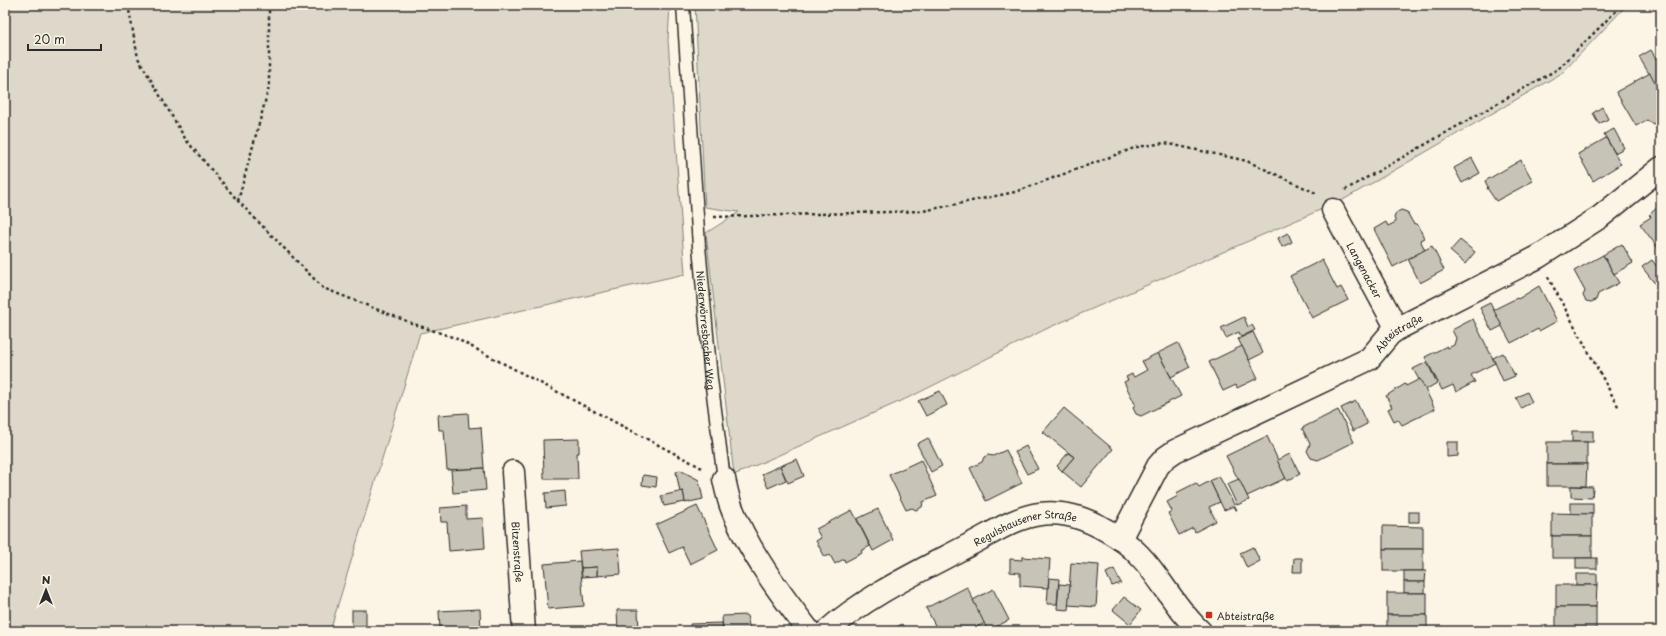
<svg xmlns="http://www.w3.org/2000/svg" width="1666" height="636" font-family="'Playpen Sans',sans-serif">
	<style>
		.green { fill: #ded8ca; stroke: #84827a }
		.building { fill: #c8c3b7; stroke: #2b2b2b }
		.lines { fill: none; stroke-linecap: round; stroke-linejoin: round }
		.service-casing { stroke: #2b2b2b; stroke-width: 15 }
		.minor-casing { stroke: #2b2b2b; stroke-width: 25 }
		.path { stroke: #2b2b2b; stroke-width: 2.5; stroke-dasharray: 3 3; stroke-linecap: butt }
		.service { stroke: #fcf5e5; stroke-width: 12 }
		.minor { stroke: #fcf5e5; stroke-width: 22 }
		.poi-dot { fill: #c8321e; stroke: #fcf5e5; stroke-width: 1.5 }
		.labels { text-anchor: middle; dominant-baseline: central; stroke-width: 3; stroke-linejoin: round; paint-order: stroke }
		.street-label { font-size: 10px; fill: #2b2b2b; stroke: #fcf5e5 }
		.poi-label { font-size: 10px; fill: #2b2b2b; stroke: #fcf5e5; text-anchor: start }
	</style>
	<rect width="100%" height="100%" fill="#fcf5e5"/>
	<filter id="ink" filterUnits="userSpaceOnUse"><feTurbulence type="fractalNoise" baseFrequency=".025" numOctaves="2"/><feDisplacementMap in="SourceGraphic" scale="8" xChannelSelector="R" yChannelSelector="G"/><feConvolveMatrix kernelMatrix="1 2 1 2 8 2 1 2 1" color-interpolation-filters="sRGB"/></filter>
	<g filter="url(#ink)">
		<!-- green -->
		<g class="green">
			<polygon points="5,5 670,5 668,40 685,274 420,333 330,631 5,631"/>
			<polygon points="695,5 1627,5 1562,73 1343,200 1048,328 912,396 734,475 706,233 739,212 705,207"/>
		</g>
		<!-- building -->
		<g class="building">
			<polygon points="1651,50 1661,67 1661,82 1656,85 1639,57"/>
			<polygon points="1650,73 1661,93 1661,112 1659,113 1658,121 1653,124 1647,120 1636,126 1616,92"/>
			<polygon points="1661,82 1661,93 1656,85"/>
			<polygon points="1602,107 1608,119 1599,124 1593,113"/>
			<polygon points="1614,129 1624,148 1615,153 1604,134"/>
			<polygon points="1606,138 1621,164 1593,181 1578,154"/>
			<polygon points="1472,158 1480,173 1462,183 1454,168"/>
			<polygon points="1521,160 1533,181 1496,201 1487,188 1488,187 1485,181"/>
			<polygon points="1659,206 1661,208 1661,252 1640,224 1651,217 1649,215"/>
			<polygon points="1401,210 1407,212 1413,223 1418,225 1424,238 1420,240 1425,250 1393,267 1374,229 1386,222 1388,226 1396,222 1394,218 1396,213"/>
			<polygon points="1288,233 1292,242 1282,247 1278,238"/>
			<polygon points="1460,240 1475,252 1465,264 1450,251"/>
			<polygon points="1622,244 1633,263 1614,274 1603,255"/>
			<polygon points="1432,246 1444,270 1420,283 1408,259"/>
			<polygon points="1603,255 1619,283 1598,294 1596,300 1591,302 1586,301 1583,296 1585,291 1574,271"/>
			<polygon points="1322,260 1337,289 1341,287 1348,300 1312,318 1290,276"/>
			<polygon points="1652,260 1661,272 1661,281 1656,285 1642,267"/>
			<polygon points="1539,286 1557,321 1539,331 1538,329 1511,343 1493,310 1517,298 1518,299"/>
			<polygon points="1490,303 1502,326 1492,331 1480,308"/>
			<polygon points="1244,317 1248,327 1252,325 1255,330 1241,337 1239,332 1226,338 1221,328"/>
			<polygon points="1473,319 1495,363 1471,375 1475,382 1456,392 1453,385 1442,390 1425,357 1447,346 1448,348 1454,345 1456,338 1452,330"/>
			<polygon points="1253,332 1263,353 1249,360 1238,339"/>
			<polygon points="1178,343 1190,367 1171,377 1158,353"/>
			<polygon points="1242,346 1258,378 1237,388 1236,385 1223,391 1209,362"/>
			<polygon points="1158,353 1181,396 1141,416 1136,414 1133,408 1135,404 1124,382 1128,380 1126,377 1132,374 1134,377 1147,370 1142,361"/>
			<polygon points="1503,353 1515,376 1503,381 1493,358"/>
			<polygon points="1427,362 1437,383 1425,390 1413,369"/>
			<polygon points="1420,379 1435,409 1402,425 1398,419 1394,421 1388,409 1392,407 1386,396 1405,384 1406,386"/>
			<polygon points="940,391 947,405 926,416 918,401"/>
			<polygon points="1527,392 1532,402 1521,408 1516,398"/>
			<polygon points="1356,401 1367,424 1353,431 1341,408"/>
			<polygon points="1064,408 1113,449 1081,487 1062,471 1074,457 1043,432"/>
			<polygon points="1338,410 1354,442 1318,460 1311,458 1307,451 1310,444 1302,428"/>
			<polygon points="468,413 469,428 481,427 484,468 447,470 444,430 439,430 438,415"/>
			<rect x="1572" y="431" width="21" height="11"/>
			<polygon points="1267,436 1286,478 1247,496 1226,456"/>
			<polygon points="928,438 942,466 931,472 917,444"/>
			<polygon points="579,439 579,453 577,453 578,479 544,479 543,440"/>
			<polygon points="1447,442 1458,442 1458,456 1447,457"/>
			<rect x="1547" y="442" width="40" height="22"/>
			<polygon points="1026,446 1038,469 1027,474 1015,452"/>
			<polygon points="1006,450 1022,483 986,501 970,468 982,462 984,457 988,455 993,456"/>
			<polygon points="1068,453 1074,457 1062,471 1057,466"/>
			<polygon points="1290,454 1300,474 1287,481 1277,460"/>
			<polygon points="797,459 804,476 788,483 780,466"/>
			<polygon points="921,460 937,496 923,502 922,507 916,510 912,508 906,510 889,475"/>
			<polygon points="1547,464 1587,464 1586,486 1547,486"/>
			<polygon points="780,466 786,480 768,488 762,474"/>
			<polygon points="484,468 486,490 453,493 451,470"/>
			<polygon points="680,470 699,480 703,499 685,503 683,491 680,492 676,472"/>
			<polygon points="643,475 657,477 656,487 642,485"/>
			<polygon points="1219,476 1237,510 1236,510 1234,506 1224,510 1220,502 1210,481"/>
			<polygon points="1239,479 1249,500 1237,505 1227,484"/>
			<polygon points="1210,481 1220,502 1209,507 1216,521 1195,532 1193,528 1179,535 1168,513 1172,511 1167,502 1178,496 1176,493 1196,483 1199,487"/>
			<polygon points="1571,486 1593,487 1592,498 1571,497"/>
			<polygon points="565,491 566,506 546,508 545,493"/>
			<polygon points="683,491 685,502 664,506 661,496"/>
			<rect x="1571" y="503" width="22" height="11"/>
			<polygon points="466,506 466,519 483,518 485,548 449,551 447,522 441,522 440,508"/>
			<polygon points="697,506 718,550 690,564 682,547 669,553 656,525"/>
			<polygon points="878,509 893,540 873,551 857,519"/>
			<polygon points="852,510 870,546 861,551 862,553 845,562 844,559 835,564 830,555 825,557 816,541 821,538 816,529"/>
			<rect x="1409" y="512" width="10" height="10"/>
			<polygon points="1552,513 1592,514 1592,536 1552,536"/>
			<polygon points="1383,526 1423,527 1423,549 1383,549"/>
			<rect x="1552" y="536" width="40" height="22"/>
			<polygon points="1253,547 1260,561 1247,568 1240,553"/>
			<polygon points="619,548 621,574 597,576 597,567 581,568 579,551"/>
			<rect x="1383" y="549" width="40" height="22"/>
			<polygon points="1022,557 1050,559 1048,588 1020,586 1020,573 1010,572 1010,559 1022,560"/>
			<polygon points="1294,558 1302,558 1302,572 1293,572"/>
			<rect x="1576" y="558" width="21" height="11"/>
			<polygon points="580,561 584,606 548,609 544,564"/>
			<polygon points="1071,563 1099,565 1096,607 1068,605"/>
			<polygon points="597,567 597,576 582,577 581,568"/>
			<polygon points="1114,569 1121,583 1112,586 1106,573"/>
			<polygon points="1404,571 1426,571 1425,582 1404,582"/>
			<rect x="1576" y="574" width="21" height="11"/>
			<polygon points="1049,578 1059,579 1057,604 1047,604"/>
			<rect x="1404" y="582" width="21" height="11"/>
			<polygon points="1059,584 1070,585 1068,610 1057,609"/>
			<polygon points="1556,585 1597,585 1596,607 1556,607"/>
			<polygon points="967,587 985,623 973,629 974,631 938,631 926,608"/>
			<polygon points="993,589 1009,620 988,631 973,600"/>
			<rect x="1387" y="593" width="40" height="22"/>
			<polygon points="1124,597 1141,610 1130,624 1113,610"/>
			<rect x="1556" y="607" width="40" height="22"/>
			<polygon points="480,609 481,631 440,630 439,611"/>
			<rect x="352" y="610" width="14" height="16"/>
			<polygon points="617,610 638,610 639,631 618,631"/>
			<polygon points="747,615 750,631 723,631 722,616"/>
			<rect x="1387" y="615" width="40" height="16"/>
			<polygon points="722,623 723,631 691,631 690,624"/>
			<polygon points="902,624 906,631 889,631"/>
			<rect x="1575" y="629" width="21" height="2"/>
		</g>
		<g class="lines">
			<!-- service casing -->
			<g class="service-casing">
				<g id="service">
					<path id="s1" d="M683,5l16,241 12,133 13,100"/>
				</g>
			</g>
			<!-- minor casing -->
			<g class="minor-casing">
				<g id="minor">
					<path id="s2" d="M1333,210l64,119"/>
					<path id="s3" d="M513,472l11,159"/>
					<path d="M724,479c2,9 4,19 7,27 16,43 50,89 78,125"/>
					<path id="s4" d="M1120,539l38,-73 7,-8 10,-7 194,-92 21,-25 7,-5 141,-72 62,-40 61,-49"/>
					<path id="s5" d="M827,631c39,-35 95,-61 142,-86 22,-11 46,-28 71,-31 30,-4 56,9 79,24 36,24 50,65 81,93"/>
				</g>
			</g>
			<!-- path -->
			<g class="path">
				<polyline points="128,5 138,58 186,140 238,201 323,288 414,324 455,338 704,469"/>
				<polyline points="1345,190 1558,69 1616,11 1616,5"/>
				<polyline points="238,201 269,87 269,5"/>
				<polyline points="714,217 923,211 1015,192 1137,147 1165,143 1247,161 1318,194"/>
				<polyline points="1548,277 1619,408"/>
			</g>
			<!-- service -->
			<use href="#service" class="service"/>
			<!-- minor -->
			<use href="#minor" class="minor"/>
		</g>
	</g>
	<!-- markers -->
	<rect class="poi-dot" x="1205" y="611" width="8" height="8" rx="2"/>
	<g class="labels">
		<!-- street labels -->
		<g class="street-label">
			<text stroke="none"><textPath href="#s2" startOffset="68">Langenacker</textPath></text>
			<text stroke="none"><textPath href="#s1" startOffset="326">Niederwörresbacher Weg</textPath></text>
			<text stroke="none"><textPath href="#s4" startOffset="360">Abteistraße</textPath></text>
			<text stroke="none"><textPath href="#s5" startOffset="227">Regulshausener Straße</textPath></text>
			<text stroke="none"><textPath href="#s3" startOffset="80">Bitzenstraße</textPath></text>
		</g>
		<!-- poi labels -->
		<g class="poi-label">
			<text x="1217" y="615">Abteistraße</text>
		</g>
	</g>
	<!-- margin -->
	<rect width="1666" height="636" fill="none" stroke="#fcf5e5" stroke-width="20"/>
	<rect x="10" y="10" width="1646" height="616" fill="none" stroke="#2b2b2b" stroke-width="1.5" filter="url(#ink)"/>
	<!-- north arrow -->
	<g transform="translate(46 590)" stroke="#fcf5e5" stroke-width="3" paint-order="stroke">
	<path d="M0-3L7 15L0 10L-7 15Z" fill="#2b2b2b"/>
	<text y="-6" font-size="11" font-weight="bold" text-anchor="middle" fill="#2b2b2b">N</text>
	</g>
	<!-- scale -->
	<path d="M28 44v6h73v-6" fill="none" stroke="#2b2b2b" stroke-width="2"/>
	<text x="34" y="44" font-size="12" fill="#2b2b2b" stroke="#fcf5e5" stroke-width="3" paint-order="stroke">20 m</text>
</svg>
